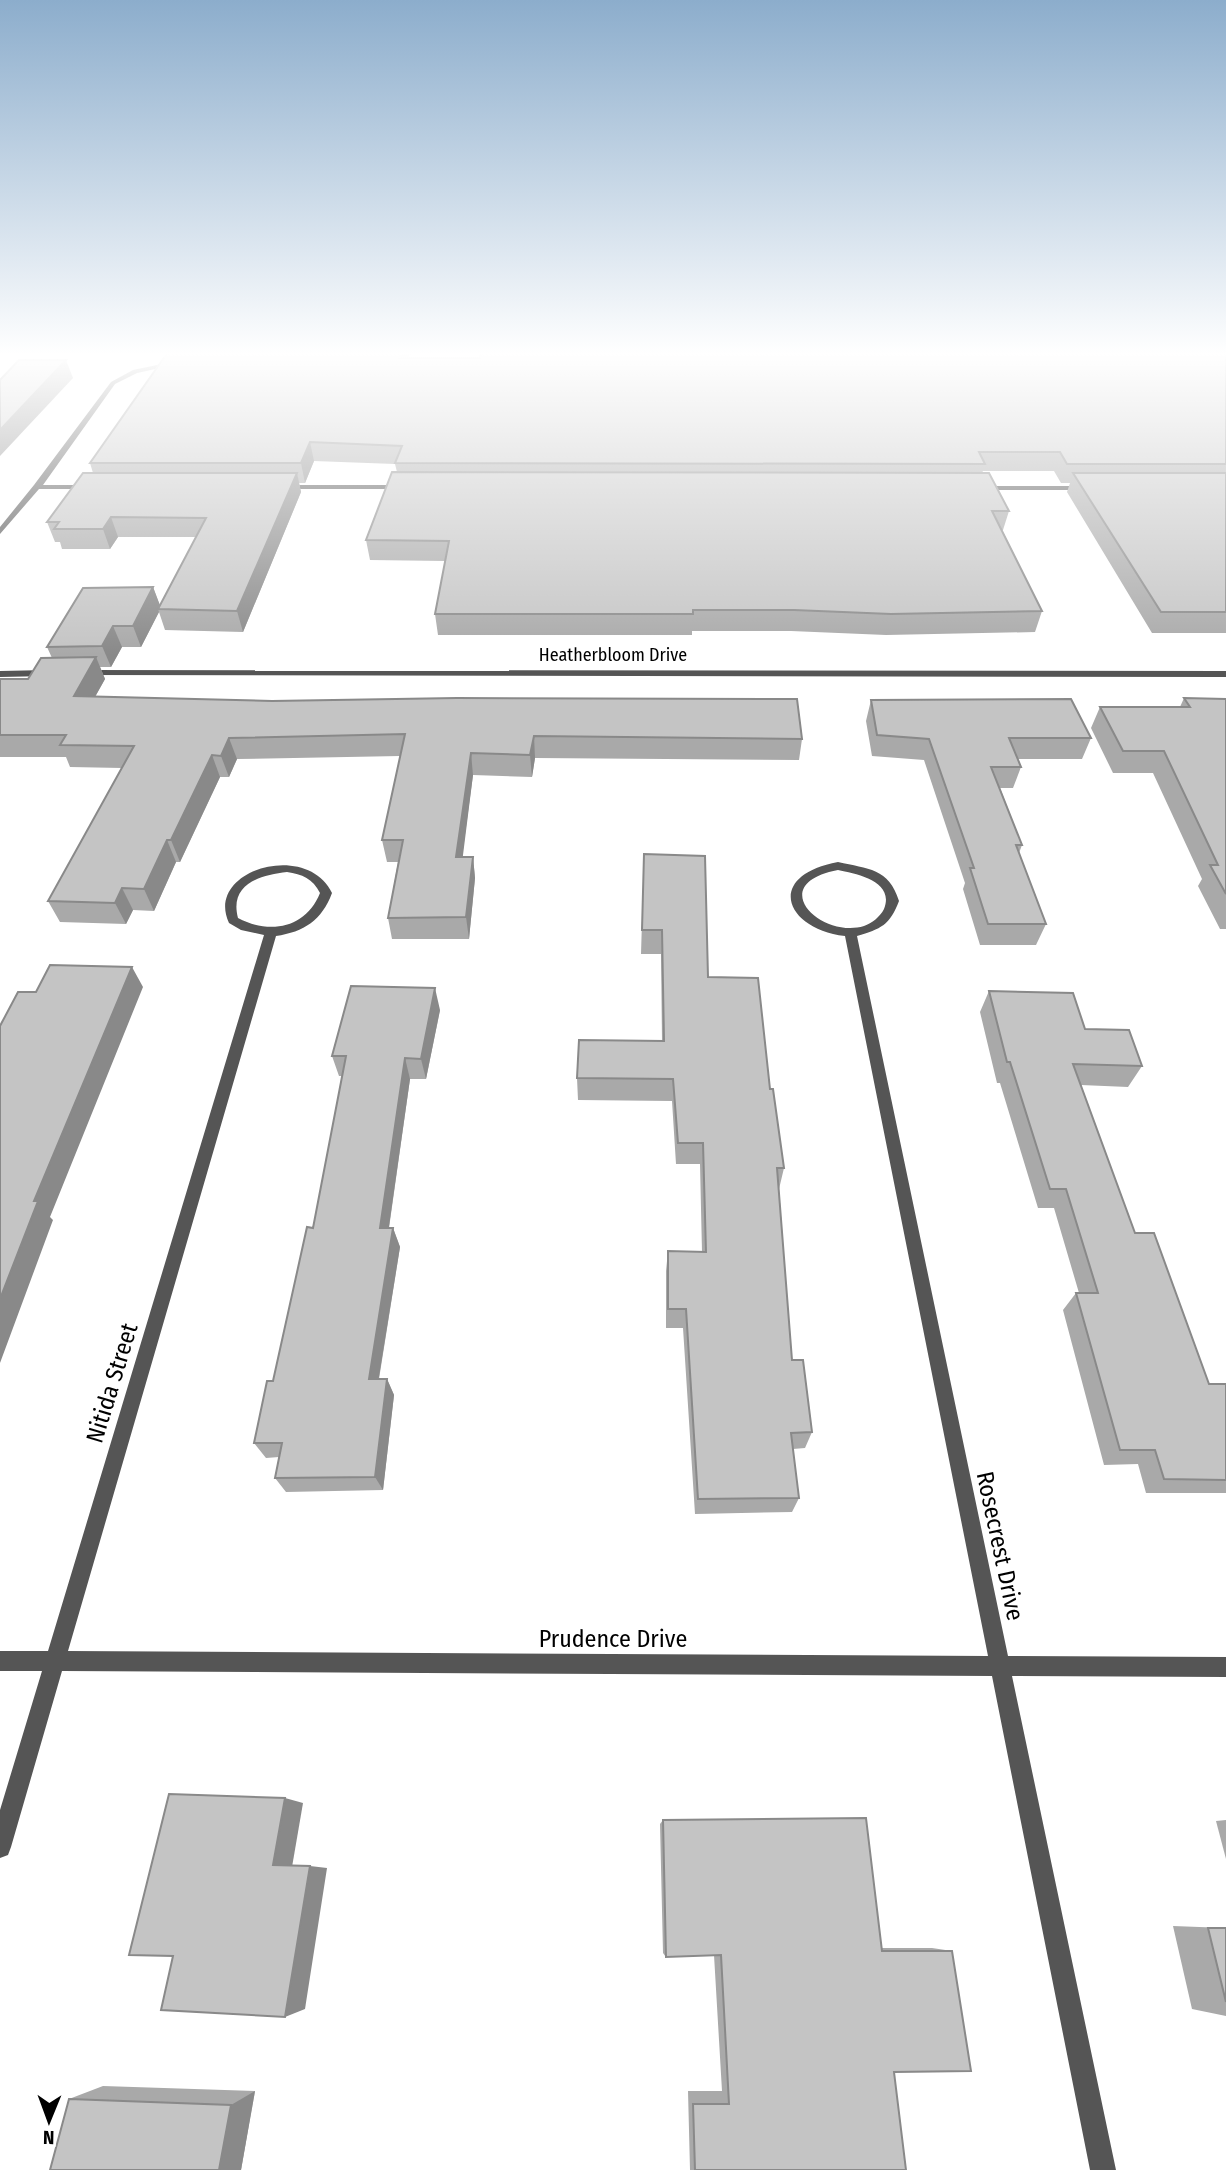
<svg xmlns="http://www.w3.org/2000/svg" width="1226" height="2170" font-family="'Fira Sans Condensed',sans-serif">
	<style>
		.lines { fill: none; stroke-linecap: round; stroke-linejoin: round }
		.street { fill: #555; fill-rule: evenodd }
		.wall { fill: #a9a9a9 }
		.shaded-wall { fill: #898989 }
		.building { fill: #c4c4c4; stroke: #898989; stroke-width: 2 }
		.labels { text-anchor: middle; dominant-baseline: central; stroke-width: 7; stroke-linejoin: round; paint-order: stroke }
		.far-street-label { font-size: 18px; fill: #000; stroke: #fff }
		.near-street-label { font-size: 24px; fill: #000; stroke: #fff }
	</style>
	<rect width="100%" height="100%" fill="#fff"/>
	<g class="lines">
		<!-- street -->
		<g class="street">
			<polygon points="176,361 178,364 137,373 115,384 43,485 92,485 96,487 95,489 39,489 0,534 0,527 34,485 111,382 133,370"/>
			<polygon points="281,485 404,485 408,487 404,489 284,489 280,487"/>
			<polygon points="980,486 1086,486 1090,488 1086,490 977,490 977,486"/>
			<polygon points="85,670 1226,671 1226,677 82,675 80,673"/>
			<polygon points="0,671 48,670 53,673 48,676 0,677"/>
			<path d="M838,862c30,7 51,6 61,39 -9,24 -18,28 -42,35l151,720 218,1v20l-214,-1 104,494h-26l-98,-494 -930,-5 -51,176 -3,8 -8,3v-48l42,-139h-42v-20h48l216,-716 -23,-5 -12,-7c-25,-53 78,-83 103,-30 -10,27 -28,39 -56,43l-208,715 920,5 -143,-720c-60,-7 -81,-60 -7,-74zM838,870c19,4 57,11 46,39 -4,8 -12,14 -20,17 -43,13 -100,-42 -26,-56zM287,872c15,2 26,7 33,21 -14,35 -50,42 -82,25 -9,-34 22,-43 49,-46z"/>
		</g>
	</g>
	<!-- wall -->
	<g class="wall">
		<polygon points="168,352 411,352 409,358 1226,352 1226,633 1152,633 1067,492 1070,483 1061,483 1054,471 983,471 982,473 1009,511 1003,530 1002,530 1042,611 1035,632 886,635 791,631 692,631 692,635 438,635 435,614 445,561 370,560 366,540 397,472 395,464 314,461 305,483 299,483 301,492 243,632 165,630 159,612 141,647 122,647 111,667 100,667 105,679 95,697 802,739 799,760 535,758 532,777 473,775 462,857 473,857 475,878 469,939 392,939 388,918 398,862 387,862 382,840 400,756 237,759 229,777 220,777 180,862 176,862 154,911 133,910 126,924 60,922 48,901 122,768 70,767 66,757 0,757 0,679 28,679 52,658 47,647 153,587 160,606 196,537 118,537 110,549 62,549 60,542 55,542 47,522 93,473 90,463"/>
		<polygon points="1184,698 1226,699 1226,929 1220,929 1198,886 1202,879 1153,773 1113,773 1091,728 1100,707 1180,707"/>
		<polygon points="871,700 1091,738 1082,759 1018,759 1021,767 1013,788 1000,788 1022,845 1019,853 1046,924 1036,945 980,945 963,889 965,883 924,760 872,756 866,721"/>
		<polygon points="644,854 708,977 770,1089 784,1168 779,1189 792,1360 812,1432 805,1448 793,1449 799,1498 792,1512 695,1514 683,1328 666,1328 666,1271 668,1251 702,1252 700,1164 676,1164 672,1101 578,1100 577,1078 662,1041 661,954 641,954"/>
		<polygon points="989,991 1085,1029 1142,1066 1128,1087 1081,1085 1135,1233 1209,1384 1226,1384 1226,1493 1146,1493 1138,1464 1104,1465 1063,1310 1076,1293 1079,1293 1054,1208 1038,1208 1000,1083 997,1083 980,1012"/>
		<polygon points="440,1010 426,1079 410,1079 389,1228 393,1228 400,1247 379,1379 387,1379 394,1395 383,1490 286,1492 275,1478 279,1457 266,1458 254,1443 273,1381 313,1228 343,1076 339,1076 332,1056"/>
		<polygon points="663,1820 882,1948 932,1948 952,1951 894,2072 906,2170 690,2170 688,2091 722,2091 714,1955 666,1957 663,1953 660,1824"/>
		<polygon points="1226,1820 1226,1859 1216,1821"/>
		<polygon points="1173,1926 1226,1928 1226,2016 1192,2009"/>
		<polygon points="103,2086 255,2091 241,2170 50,2170 69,2099"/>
	</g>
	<!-- shaded-wall -->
	<g class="shaded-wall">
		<polygon points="66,360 73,378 0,456 0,430"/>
		<polygon points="310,442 314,461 305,483 301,463"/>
		<polygon points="297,473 301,492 243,632 237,611"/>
		<polygon points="111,517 118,537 110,549 103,529"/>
		<polygon points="153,587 161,608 158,609 159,612 141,647 133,626"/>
		<polygon points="113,626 122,647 111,667 102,646"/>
		<polygon points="96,657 105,679 83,718 74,696"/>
		<polygon points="534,736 535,758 532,777 530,755"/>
		<polygon points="229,738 237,759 229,777 221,756"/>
		<polygon points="471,753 473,775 460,879 456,857"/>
		<polygon points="212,755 220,777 180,862 171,840"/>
		<polygon points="167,840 176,862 154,911 144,889"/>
		<polygon points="473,857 475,878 469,939 466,917"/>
		<polygon points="122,888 133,910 126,924 115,903"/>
		<polygon points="132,967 143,987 50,1217 53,1220 0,1363 0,1299 34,1201"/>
		<polygon points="435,988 440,1010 426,1079 421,1059"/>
		<polygon points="405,1058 410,1079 386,1247 380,1228"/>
		<polygon points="393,1228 400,1247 376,1395 369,1379"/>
		<polygon points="387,1379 394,1395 383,1490 375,1477"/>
		<polygon points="285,1798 303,1803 292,1867 273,1865"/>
		<polygon points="310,1866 327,1868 305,2009 285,2017"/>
		<polygon points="255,2091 241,2170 219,2170 231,2105"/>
	</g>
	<!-- building -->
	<g class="building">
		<polygon points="168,352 403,352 400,358 480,358 481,352 1226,352 1226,464 1067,464 1060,452 979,452 985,464 395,463 402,446 310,442 301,463 90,463"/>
		<polygon points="19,360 66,360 0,430 0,380"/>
		<polygon points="392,472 989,473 1009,511 992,511 1042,611 891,614 794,610 693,610 693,614 435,614 449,541 366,540"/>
		<polygon points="83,473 297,473 237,611 158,609 206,518 111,517 103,529 54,529 59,522 47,522"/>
		<polygon points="1073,473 1226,473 1226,612 1161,612"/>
		<polygon points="153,587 133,626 113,626 102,646 47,647 83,588"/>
		<polygon points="96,657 74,696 272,701 457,698 797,699 802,739 534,736 530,755 471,753 456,857 473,857 466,917 388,918 403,840 382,840 405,734 229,738 221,756 212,755 171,840 167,840 144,889 122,888 115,903 48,901 134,746 60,745 66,735 0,735 0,679 28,679 41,658"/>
		<polygon points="1184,698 1226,699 1226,894 1210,865 1218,865 1164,751 1123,751 1100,707 1190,707"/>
		<polygon points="1071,699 1091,738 1009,738 1021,767 991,767 1022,845 1016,845 1046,924 988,924 970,868 974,868 929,739 877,735 871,700"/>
		<polygon points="644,854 705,856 708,977 758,978 770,1089 773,1089 784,1168 777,1168 792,1360 803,1360 812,1432 791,1433 799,1498 698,1499 686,1309 668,1309 668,1251 706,1252 703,1143 678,1143 673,1079 577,1078 579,1040 664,1041 662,930 642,930"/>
		<polygon points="50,965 132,967 34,1201 38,1201 0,1299 0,1026 18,992 36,992"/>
		<polygon points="351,986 435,988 421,1059 405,1058 380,1228 393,1228 369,1379 387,1379 375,1477 275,1478 282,1443 254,1443 267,1381 273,1381 307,1227 313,1228 346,1056 332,1056"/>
		<polygon points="989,991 1073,993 1085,1029 1129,1030 1142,1066 1073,1064 1135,1233 1154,1233 1209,1384 1226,1384 1226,1480 1164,1479 1155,1450 1120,1450 1076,1293 1098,1293 1066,1189 1050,1189 1010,1062 1007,1062"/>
		<polygon points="169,1794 285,1798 273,1865 310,1866 285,2017 161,2010 173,1956 129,1955"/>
		<polygon points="866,1818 882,1951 952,1951 971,2071 894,2072 906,2170 695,2170 693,2104 729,2104 721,1955 666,1957 663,1820"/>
		<polygon points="1208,1928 1226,1928 1226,2002"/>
		<polygon points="69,2099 231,2105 219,2170 50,2170"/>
	</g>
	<!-- sky -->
	<linearGradient id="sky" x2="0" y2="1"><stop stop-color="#8cadcc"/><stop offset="0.54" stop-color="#fff"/><stop offset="1" stop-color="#fff" stop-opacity="0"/></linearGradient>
	<rect width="1226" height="655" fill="url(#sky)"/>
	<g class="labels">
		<!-- far-street labels -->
		<g class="far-street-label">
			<text x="613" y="655">Heatherbloom Drive</text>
		</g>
		<!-- near-street labels -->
		<g class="near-street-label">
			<text transform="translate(112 1383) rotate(-73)">Nitida Street</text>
			<text transform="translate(1000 1546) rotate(78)">Rosecrest Drive</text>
			<text x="613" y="1639">Prudence Drive</text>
		</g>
	</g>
	<!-- north arrow -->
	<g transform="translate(49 2121) rotate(181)" stroke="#ffffff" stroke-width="5" paint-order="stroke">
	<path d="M0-5L12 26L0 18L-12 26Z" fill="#000000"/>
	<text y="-10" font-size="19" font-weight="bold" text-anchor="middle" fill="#000000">N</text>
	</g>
</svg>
